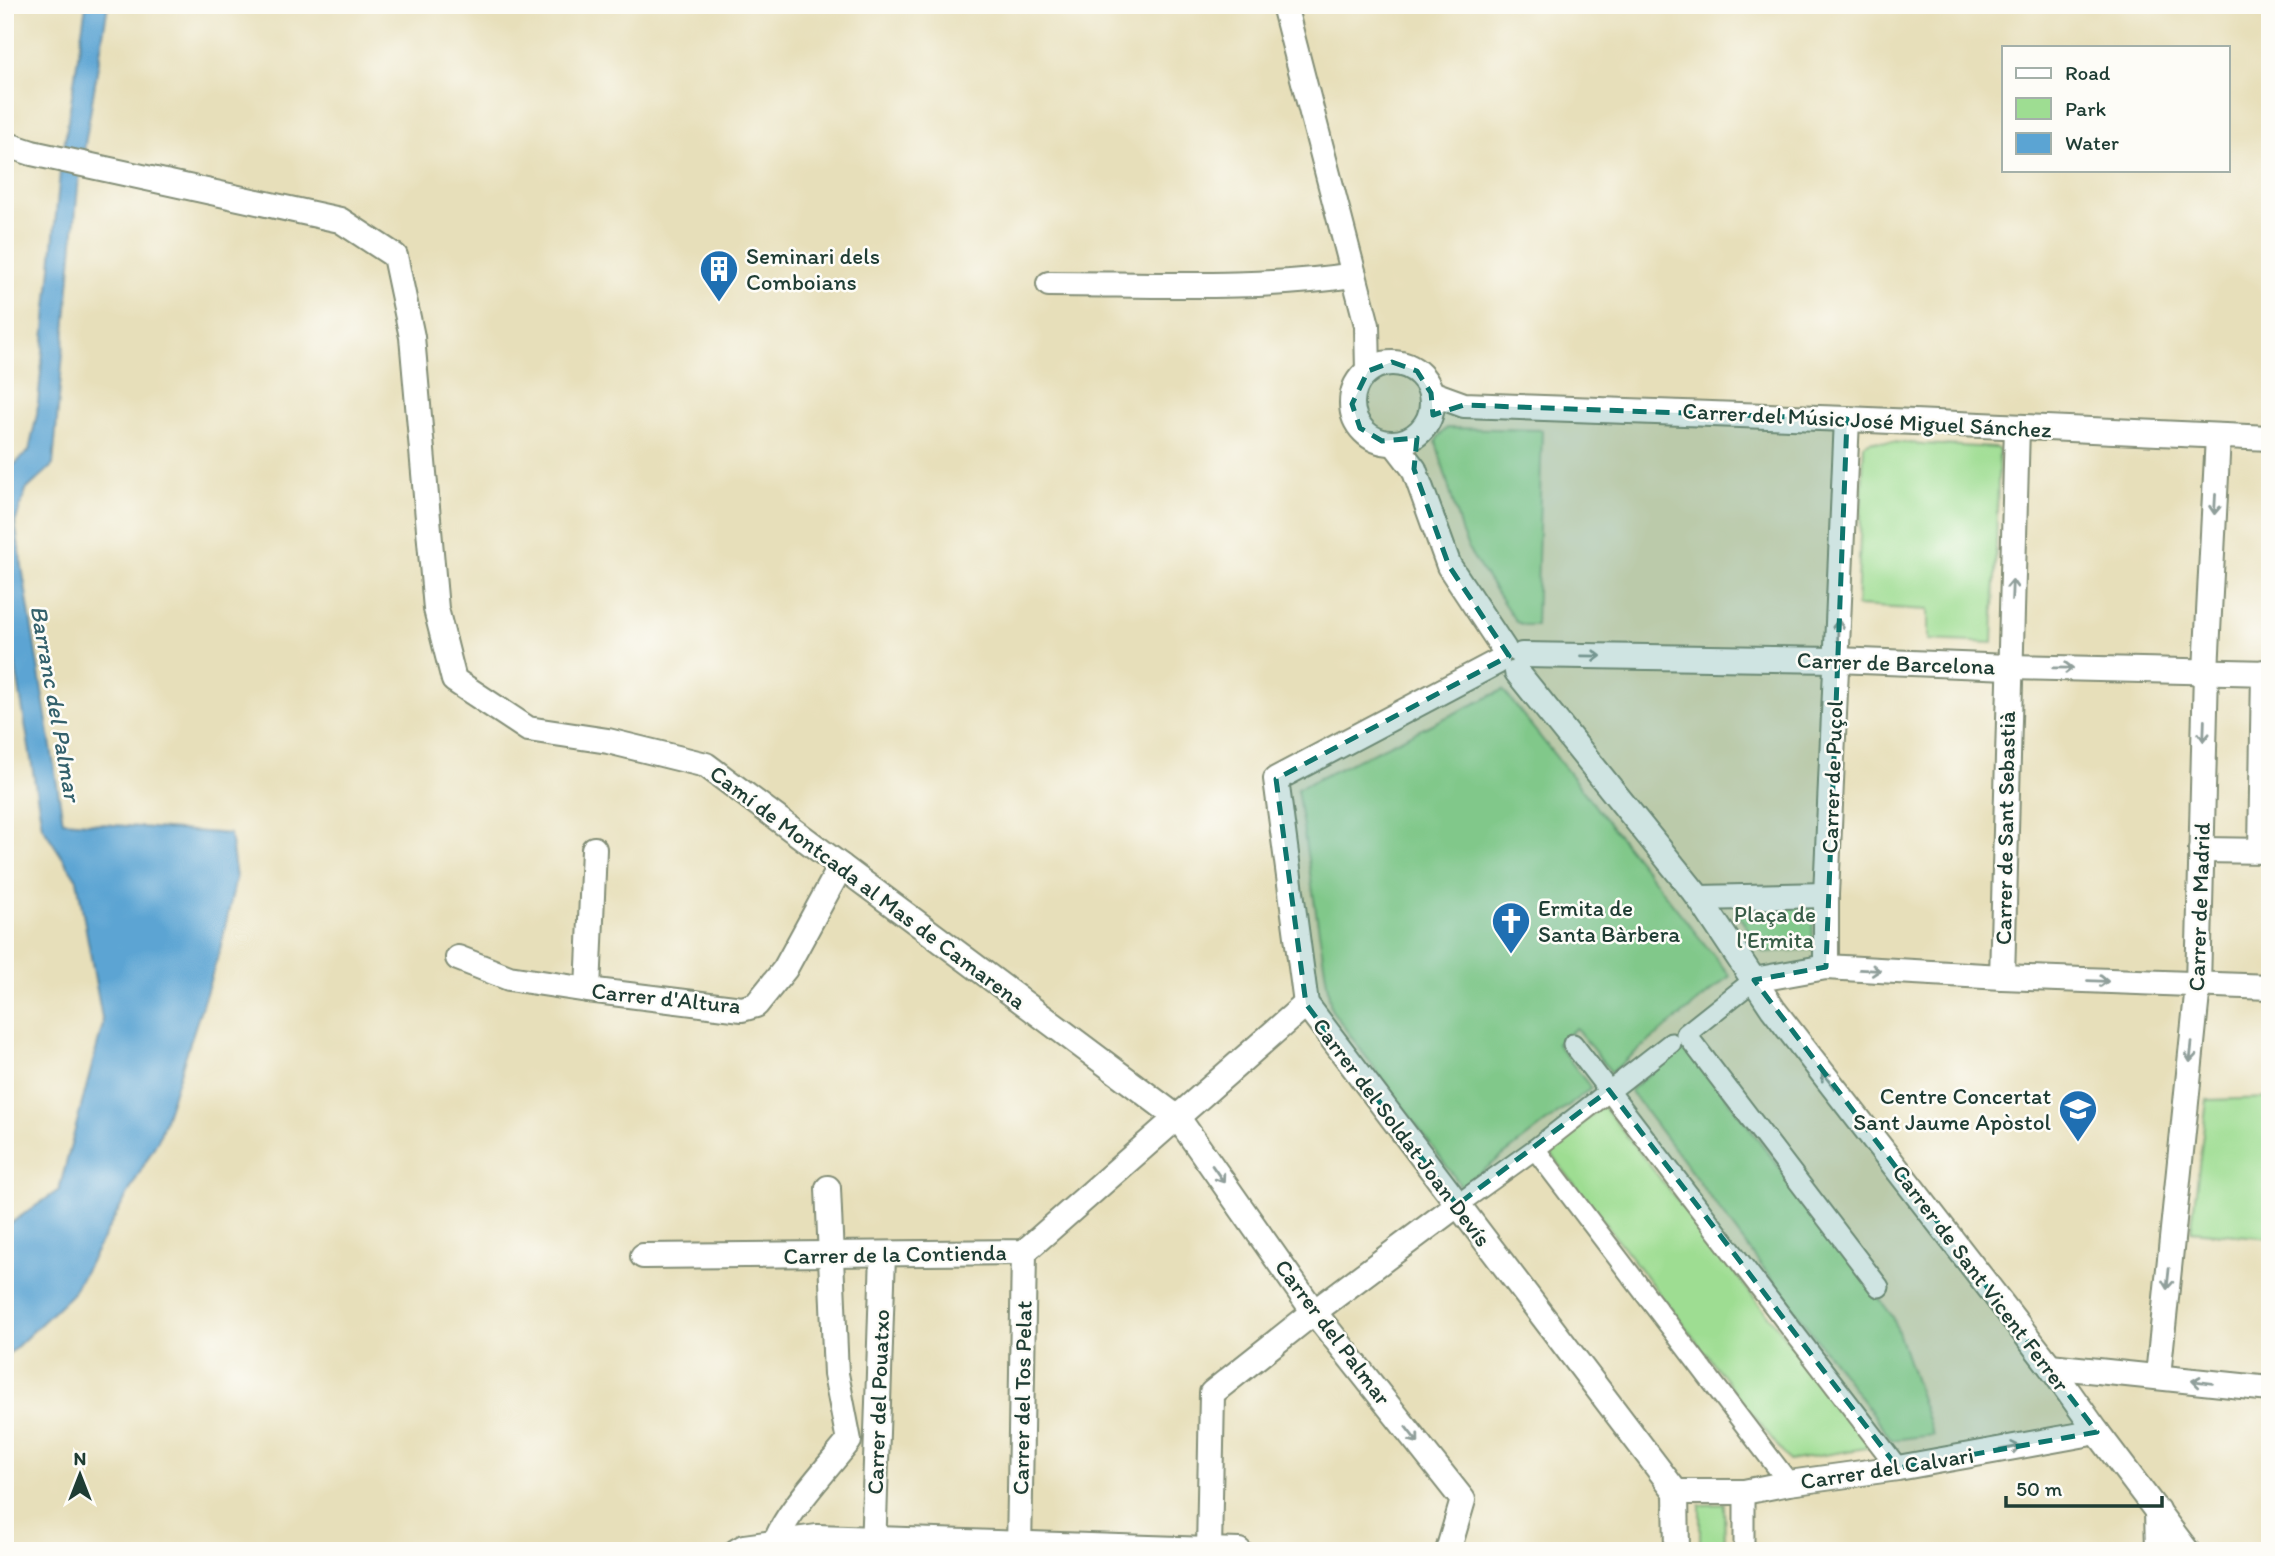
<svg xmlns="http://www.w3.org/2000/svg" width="2275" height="1556" font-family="Itim,sans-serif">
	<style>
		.green { fill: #9edd92; stroke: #5e8d63; stroke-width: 2 }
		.water { fill: #5ba4d3; stroke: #3d7084; stroke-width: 2 }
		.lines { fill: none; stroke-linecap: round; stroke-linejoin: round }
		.pedestrian-casing { stroke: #838e77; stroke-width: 23 }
		.minor-casing { stroke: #838e77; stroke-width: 28 }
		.pedestrian { stroke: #fff; stroke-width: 19 }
		.minor { stroke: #fff; stroke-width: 24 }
		.oneway { stroke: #8f9e9a }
		.marked { fill: #0f766e; fill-opacity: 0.2; stroke: #0f766e; stroke-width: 5; stroke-dasharray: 14 9; stroke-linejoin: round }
		.labels { text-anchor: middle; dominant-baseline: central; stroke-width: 5; stroke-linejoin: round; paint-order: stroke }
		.poi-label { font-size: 23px; fill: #1f3d34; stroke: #fdfcf7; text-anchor: start }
		.street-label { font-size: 23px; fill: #1f3d34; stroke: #fdfcf7 }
		.park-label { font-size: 23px; fill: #385d47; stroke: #fdfcf7 }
		.water-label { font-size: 24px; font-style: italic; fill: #34616c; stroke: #fdfcf7 }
	</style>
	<rect width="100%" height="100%" fill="#fdfcf7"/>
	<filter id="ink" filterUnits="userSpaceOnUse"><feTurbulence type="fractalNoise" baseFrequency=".0143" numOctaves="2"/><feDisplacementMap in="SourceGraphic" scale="14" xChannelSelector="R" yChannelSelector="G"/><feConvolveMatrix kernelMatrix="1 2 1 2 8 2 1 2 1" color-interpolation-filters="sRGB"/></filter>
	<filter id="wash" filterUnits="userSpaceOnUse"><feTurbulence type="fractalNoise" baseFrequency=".00686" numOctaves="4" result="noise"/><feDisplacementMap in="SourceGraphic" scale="28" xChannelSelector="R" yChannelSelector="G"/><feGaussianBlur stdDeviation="1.57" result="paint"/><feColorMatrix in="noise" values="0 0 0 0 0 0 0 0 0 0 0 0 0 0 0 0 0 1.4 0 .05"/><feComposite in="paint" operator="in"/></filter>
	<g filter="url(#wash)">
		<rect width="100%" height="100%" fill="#e7dfba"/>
		<!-- green -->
		<g class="green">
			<polygon points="1447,428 1542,430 1536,625 1524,625 1516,622 1471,554 1462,534 1436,442 1438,437"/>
			<polygon points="1871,441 1996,448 1999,450 1993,643 1928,640 1928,610 1857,606 1864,445"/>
			<polygon points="1503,690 1730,976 1611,1072 1576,1028 1557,1044 1591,1088 1462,1187 1331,1009 1297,789"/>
			<polygon points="1812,903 1813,949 1763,952 1737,913 1750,904"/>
			<polygon points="1686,1044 1893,1317 1933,1435 1892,1440 1630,1090"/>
			<polygon points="2270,1098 2270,1238 2191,1231 2207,1100"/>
			<polygon points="1603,1106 1872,1447 1789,1461 1547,1149"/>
			<polygon points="1724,1504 1725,1547 1700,1547 1700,1505"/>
		</g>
		<!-- water -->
		<polygon class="water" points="86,5 108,5 78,187 53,465 26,490 15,523 63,821 230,834 236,878 220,950 159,1138 72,1294 5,1358 5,1227 59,1190 103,1024 77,880 42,826 5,602 5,473 29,451 37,414 60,172"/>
	</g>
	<g filter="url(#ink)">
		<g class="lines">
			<!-- pedestrian casing -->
			<g class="pedestrian-casing">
				<g id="pedestrian">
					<polyline points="1754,980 1686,1034 1879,1287"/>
					<polyline points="1573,1044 1898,1468"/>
					<polyline points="1535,1149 1671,1043"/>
					<polyline points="1457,1205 1535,1149 1789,1483"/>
					<polyline points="1744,1551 1744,1492"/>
				</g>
			</g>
			<!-- minor casing -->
			<g class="minor-casing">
				<g id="minor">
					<polyline points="1284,5 1367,325 1368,371"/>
					<polyline points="5,144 32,153 340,220 395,256 412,337 436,609 454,680 528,729 608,741 706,765 1178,1118 1314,1312 1463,1500 1448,1551"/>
					<path d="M1049,284c101,0 205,6 305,-9"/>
					<circle cx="1392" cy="403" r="40"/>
					<polyline points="1431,393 1464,405 1847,419 2270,438"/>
					<polyline points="1394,443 1414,469 1449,566 1504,649"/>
					<polyline points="1522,655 1837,660 2009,667 2270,673"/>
					<polyline points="1497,662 1276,779 1306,1004 1676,1492 1677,1551"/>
					<polyline points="1517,672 1699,898 1773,1009 2050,1366 2097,1432 2187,1551"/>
					<polyline points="2201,850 2270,851"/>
					<polyline points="2261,850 2264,672"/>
					<polyline points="1699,898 1826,895"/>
					<polyline points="458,958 509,978 588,990 742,1009 756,1005 785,969 841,866"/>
					<polyline points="1826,967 1826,895 1847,419"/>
					<polyline points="2002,977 2017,427"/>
					<polyline points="1754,980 1826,967 2002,977 2270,987"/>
					<polyline points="588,990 594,849"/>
					<polyline points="643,1256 1024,1252 1306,1004"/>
					<polyline points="2050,1366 2270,1389"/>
					<polyline points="2158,1376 2198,985 2206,671 2218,436"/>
					<polyline points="1676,1492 1744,1492 1789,1483 1898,1468 2097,1432"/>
					<polyline points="2157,1510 2158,1551"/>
					<path d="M776,1543c4,-24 56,-80 73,-102l-13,-67 -8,-186"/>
					<polyline points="737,1551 744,1547 817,1537 1239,1551"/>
					<polyline points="873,1551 883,1254"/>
					<polyline points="1019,1551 1024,1252"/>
					<polyline points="1209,1551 1212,1393 1314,1312 1457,1205"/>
				</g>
			</g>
			<!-- pedestrian -->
			<use href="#pedestrian" class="pedestrian"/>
			<!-- minor -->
			<use href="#minor" class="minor"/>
		</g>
		<!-- one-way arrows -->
		<defs><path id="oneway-shaft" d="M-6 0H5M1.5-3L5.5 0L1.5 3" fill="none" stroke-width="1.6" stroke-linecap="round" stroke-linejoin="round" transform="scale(1.75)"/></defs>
		<g class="oneway">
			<use href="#oneway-shaft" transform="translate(2215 504) rotate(93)"/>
			<use href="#oneway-shaft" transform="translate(2012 590) rotate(-88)"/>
			<use href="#oneway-shaft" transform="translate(1838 630) rotate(-88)"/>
			<use href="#oneway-shaft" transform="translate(1591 656) rotate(1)"/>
			<use href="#oneway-shaft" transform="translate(2063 668) rotate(1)"/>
			<use href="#oneway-shaft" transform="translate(2204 731) rotate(92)"/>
			<use href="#oneway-shaft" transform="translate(1870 970) rotate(3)"/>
			<use href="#oneway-shaft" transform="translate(2098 981) rotate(2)"/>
			<use href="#oneway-shaft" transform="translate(2191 1052) rotate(96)"/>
			<use href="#oneway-shaft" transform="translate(1828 1080) rotate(-128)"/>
			<use href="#oneway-shaft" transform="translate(1218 1174) rotate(55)"/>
			<use href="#oneway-shaft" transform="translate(2168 1279) rotate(96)"/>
			<use href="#oneway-shaft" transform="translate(2202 1382) rotate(-173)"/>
			<use href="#oneway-shaft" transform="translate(1412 1435) rotate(52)"/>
			<use href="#oneway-shaft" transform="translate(2010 1448) rotate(-10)"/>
		</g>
	</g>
	<!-- marked area -->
	<path class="marked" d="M1392,362l25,9 14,22 2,22 31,-10 383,14 -21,548 -72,13 343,452 -199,36 -289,-378 -152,115 -151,-201 -30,-225 233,-123 -60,-90 -35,-97 3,-31 -35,3 -22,-13 -8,-24 16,-33z"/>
	<!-- icons -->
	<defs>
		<g id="building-pin" transform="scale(2.0125)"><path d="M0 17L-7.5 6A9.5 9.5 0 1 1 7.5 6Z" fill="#1f6fb2" stroke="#fdfcf7"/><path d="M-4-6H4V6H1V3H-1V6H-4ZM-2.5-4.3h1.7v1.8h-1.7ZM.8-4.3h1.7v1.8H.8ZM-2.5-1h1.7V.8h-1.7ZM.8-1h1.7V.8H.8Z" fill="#fff"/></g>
		<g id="church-pin" transform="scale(2.0125)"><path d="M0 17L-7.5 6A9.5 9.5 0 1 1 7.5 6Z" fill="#1f6fb2" stroke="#fdfcf7"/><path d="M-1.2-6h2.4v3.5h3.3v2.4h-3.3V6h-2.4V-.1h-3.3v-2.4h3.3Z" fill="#fff"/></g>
		<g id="school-pin" transform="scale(2.0125)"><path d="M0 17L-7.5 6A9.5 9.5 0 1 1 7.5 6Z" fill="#1f6fb2" stroke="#fdfcf7"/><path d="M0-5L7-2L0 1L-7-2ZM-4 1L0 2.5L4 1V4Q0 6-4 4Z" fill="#fff"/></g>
	</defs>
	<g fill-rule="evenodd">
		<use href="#building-pin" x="719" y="269"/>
		<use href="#church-pin" x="1511" y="921"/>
		<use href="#school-pin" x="2078" y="1109"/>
	</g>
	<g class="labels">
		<!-- poi labels -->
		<g class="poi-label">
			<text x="746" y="256">Seminari dels<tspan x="746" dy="26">Comboians</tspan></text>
			<text x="1538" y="908">Ermita de<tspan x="1538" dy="26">Santa Bàrbera</tspan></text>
			<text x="2051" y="1096" text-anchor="end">Centre Concertat<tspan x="2051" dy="26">Sant Jaume Apòstol</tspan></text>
		</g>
		<!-- street labels -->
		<g class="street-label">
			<text transform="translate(1867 420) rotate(3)">Carrer del Músic José Miguel Sánchez</text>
			<text transform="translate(1896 663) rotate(2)">Carrer de Barcelona</text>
			<text transform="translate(1832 777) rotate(-88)">Carrer de Puçol</text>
			<text transform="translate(2005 828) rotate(-89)">Carrer de Sant Sebastià</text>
			<text transform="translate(868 887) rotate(37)">Camí de Montcada al Mas de Camarena</text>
			<text transform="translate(2199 907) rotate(-88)">Carrer de Madrid</text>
			<text transform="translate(666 998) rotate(6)">Carrer d'Altura</text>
			<text transform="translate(1402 1132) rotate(53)">Carrer del Soldat Joan Devís</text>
			<text transform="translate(895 1254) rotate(-1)">Carrer de la Contienda</text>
			<text transform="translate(1981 1278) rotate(53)">Carrer de Sant Vicent Ferrer</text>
			<text transform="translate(1333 1332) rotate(53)">Carrer del Palmar</text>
			<text transform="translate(1022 1398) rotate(-89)">Carrer del Tos Pelat</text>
			<text transform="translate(878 1402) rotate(-88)">Carrer del Pouatxo</text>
			<text transform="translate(1887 1468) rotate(-9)">Carrer del Calvari</text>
		</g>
		<!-- park labels -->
		<g class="park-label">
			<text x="1775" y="914">Plaça de<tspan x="1775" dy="26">l'Ermita</tspan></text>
		</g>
		<!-- water labels -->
		<g class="water-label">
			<text transform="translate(56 703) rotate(80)">Barranc del Palmar</text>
		</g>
	</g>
	<!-- margin -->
	<rect width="2275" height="1556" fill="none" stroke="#fdfcf7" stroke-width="28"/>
	<!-- legend -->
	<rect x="2002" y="46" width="228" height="126" fill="#fdfcf7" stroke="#a4b0a9" stroke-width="2"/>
	<rect x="2016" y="68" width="35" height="10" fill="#ffffff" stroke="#a4b0a9" stroke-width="2"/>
	<text x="2065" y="80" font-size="21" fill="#1f3d34">Road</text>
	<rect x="2016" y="98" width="35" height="21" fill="#9edd92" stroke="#a4b0a9" stroke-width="2"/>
	<text x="2065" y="116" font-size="21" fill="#1f3d34">Park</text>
	<rect x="2016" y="133" width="35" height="21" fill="#5ba4d3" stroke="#a4b0a9" stroke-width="2"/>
	<text x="2065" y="150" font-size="21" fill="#1f3d34">Water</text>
	<!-- north arrow -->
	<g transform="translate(80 1475)" stroke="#fdfcf7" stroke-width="5" paint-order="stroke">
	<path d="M0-5L12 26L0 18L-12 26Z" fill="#1f3d34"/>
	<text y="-10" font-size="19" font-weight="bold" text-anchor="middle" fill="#1f3d34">N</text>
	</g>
	<!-- scale -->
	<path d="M2006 1496v10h156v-10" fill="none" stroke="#1f3d34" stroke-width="3.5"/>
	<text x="2016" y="1496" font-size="21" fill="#1f3d34" stroke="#fdfcf7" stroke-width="5" paint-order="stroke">50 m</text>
</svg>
